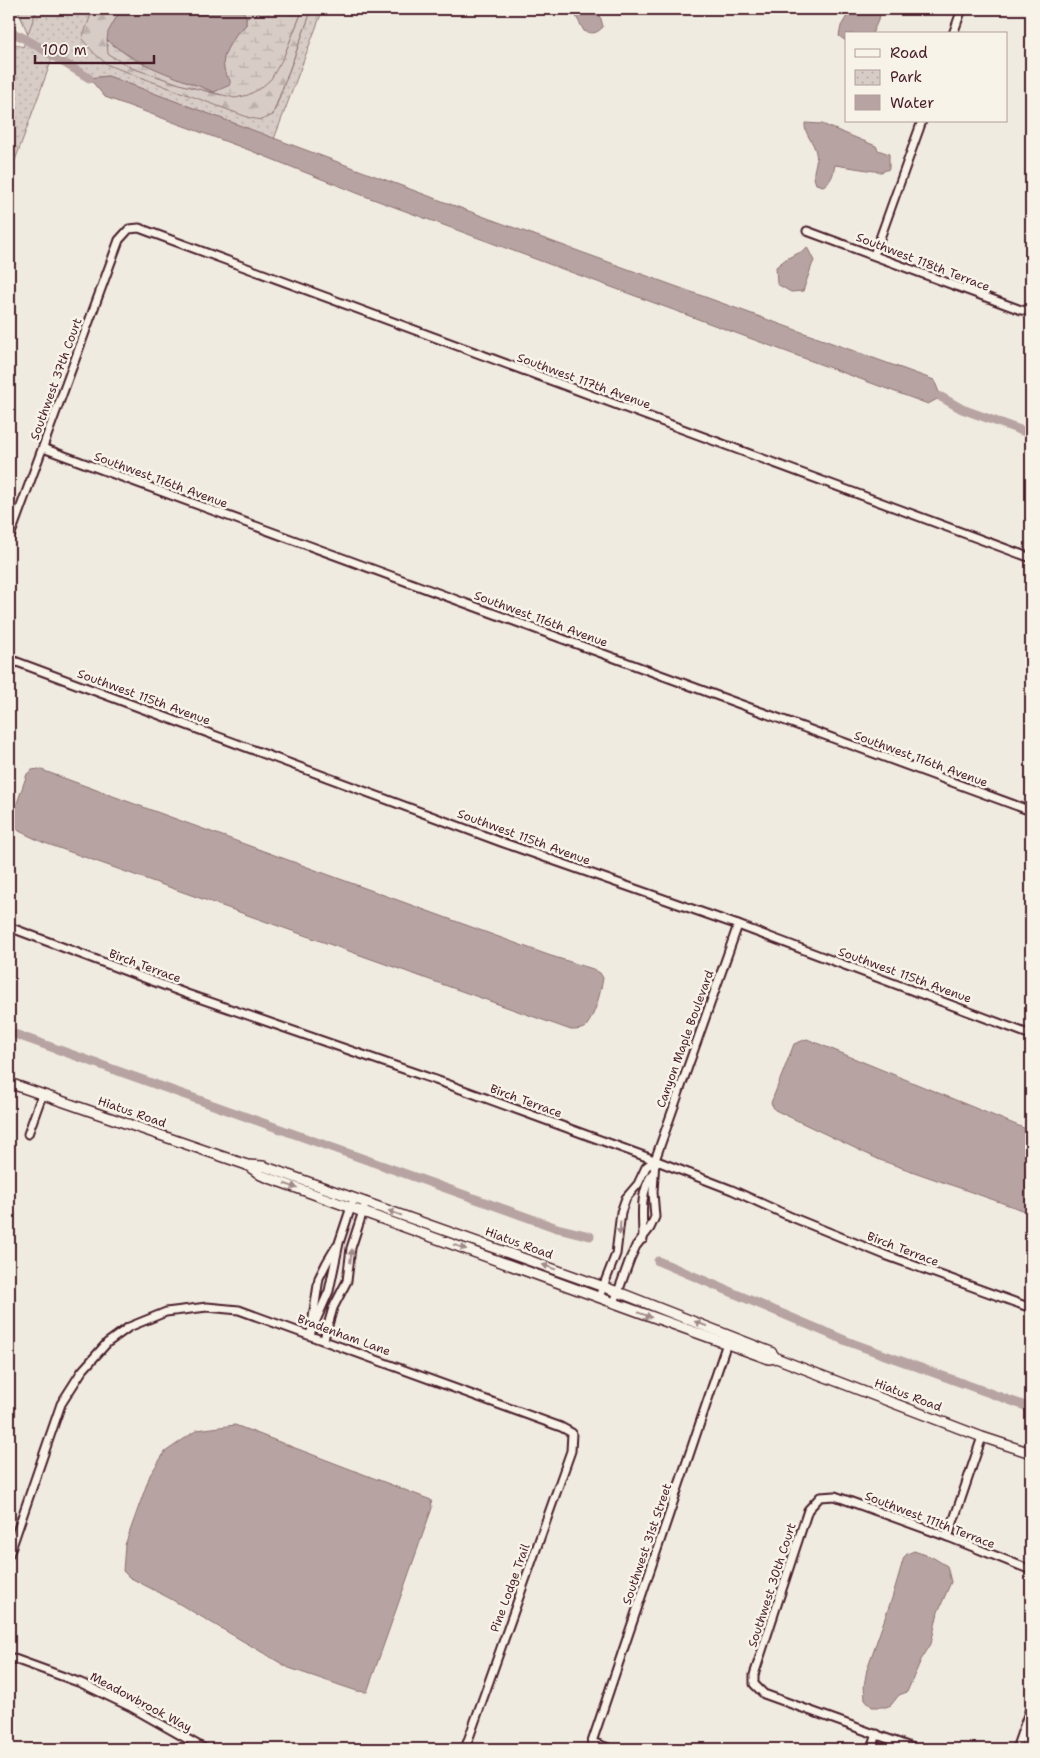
<svg xmlns="http://www.w3.org/2000/svg" width="1040" height="1758" font-family="'Shantell Sans',sans-serif">
	<style>
		.forest { fill: url(#forest-firs); stroke: #917678 }
		.wetland { fill: url(#wetland-marsh); stroke: #917678 }
		.park { fill: url(#park-dots); stroke: #917678 }
		.water { fill: #b7a4a2; stroke: #8b6f72 }
		.lines { fill: none; stroke-linecap: round; stroke-linejoin: round }
		.canal { stroke: #b7a4a2; stroke-width: 9 }
		.street-casing { stroke: #4a1f2b; stroke-width: 11 }
		.secondary-casing { stroke: #4a1f2b; stroke-width: 12 }
		.street { stroke: #f7f3e8; stroke-width: 7 }
		.secondary { stroke: #f7f3e8; stroke-width: 9 }
		.oneway { fill: #a0898a }
		.labels { text-anchor: middle; dominant-baseline: central; stroke-width: 5; stroke-linejoin: round; paint-order: stroke }
		.street-label { font-size: 12px; fill: #4a1f2b; stroke: #f7f3e8 }
	</style>
	<defs>
		<pattern id="forest-firs" width="22" height="20" patternUnits="userSpaceOnUse" patternTransform="scale(1.25)"><rect width="22" height="20" fill="#d8cdc6"/><path d="M5 1l3.5 6h-7zM16 11l3.5 6h-7z" fill="#bbb0aa"/></pattern>
		<pattern id="wetland-marsh" width="20" height="14" patternUnits="userSpaceOnUse" patternTransform="scale(1.25)"><rect width="20" height="14" fill="#d8cdc6"/><path d="M1 5h8M5 5V1M11 12h8M15 12V8" fill="none" stroke="#bbb0aa"/></pattern>
		<pattern id="park-dots" width="8" height="8" patternUnits="userSpaceOnUse" patternTransform="scale(1.25)"><rect width="8" height="8" fill="#d8cdc6"/><path d="M2 2h.1M6 6h.1" fill="none" stroke="#bbb0aa" stroke-width="1.8" stroke-linecap="round"/></pattern>
	</defs>
	<rect width="100%" height="100%" fill="#f0ebe0"/>
	<filter id="ink" filterUnits="userSpaceOnUse"><feTurbulence type="fractalNoise" baseFrequency=".02" numOctaves="2"/><feDisplacementMap in="SourceGraphic" scale="10" xChannelSelector="R" yChannelSelector="G"/><feConvolveMatrix kernelMatrix="1 2 1 2 8 2 1 2 1" color-interpolation-filters="sRGB"/></filter>
	<g filter="url(#ink)">
		<!-- forest -->
		<g class="forest">
			<path d="M19,9h102c-10,18 -15,24 -12,45l23,14 51,17 38,10 62,-37 20,-49h9l-47,126 -237,-101 -9,-21z"/>
			<polygon points="242,9 264,9 256,15 246,17"/>
		</g>
		<!-- wetland -->
		<path class="wetland" d="M264,9h39l-20,49 -12,21 -10,9 -13,7 -13,3 -52,-13 -51,-17 -24,-14 -1,-14 27,20 80,32 16,-12c-11,-12 -7,-28 3,-40 2,-2 2,-5 4,-7 3,-3 6,-5 9,-8v-8l10,-2z"/>
		<!-- park -->
		<polygon class="park" points="37,9 93,9 82,39 94,53 108,65 250,118 261,120 273,115 312,9 323,9 274,139 108,76 89,78 53,56 9,177 9,42 23,47"/>
		<!-- water -->
		<g class="water">
			<path d="M121,9h121l4,8v8c-3,3 -6,5 -9,8 -2,2 -2,5 -4,7 -10,12 -14,28 -3,40v5l-16,7c-37,-15 -76,-26 -107,-52l1,-8z"/>
			<path d="M572,9h23l6,10 2,8c-7,7 -11,7 -19,4z"/>
			<polygon points="851,9 883,9 872,34 846,34 846,41 839,36 841,26"/>
			<polygon points="108,76 490,219 934,380 941,397 928,404 362,195 249,150 105,97 89,78"/>
			<path d="M805,123l17,1 54,22 2,4 11,4v15l-8,3 -46,-7c-2,10 -3,16 -12,21l-7,-2c-6,-14 3,-20 0,-31 -2,-12 -12,-18 -11,-30z"/>
			<polygon points="807,247 814,261 812,265 803,291 791,292 777,284 776,267 786,259 805,250"/>
			<path d="M39,769l509,186 45,14 7,4 3,5c-2,13 -8,37 -16,47 -4,5 -10,5 -16,5l-529,-188 -23,-11 -6,-8 -1,-5 15,-44 5,-4z"/>
			<polygon points="807,1039 1031,1131 1031,1213 880,1160 775,1110 771,1103 794,1044"/>
			<polygon points="235,1425 431,1500 432,1508 367,1692 357,1691 289,1668 171,1599 129,1577 123,1571 125,1545 150,1475 165,1452 197,1430"/>
			<polygon points="914,1551 932,1557 947,1566 951,1582 938,1612 931,1644 921,1660 907,1692 899,1695 891,1705 886,1707 872,1707 865,1699 864,1686 867,1669 892,1598 904,1557 907,1554"/>
		</g>
		<g class="lines">
			<!-- canal -->
			<g class="canal">
				<polyline points="9,32 20,36 46,51"/>
				<polyline points="53,56 89,78"/>
				<polyline points="941,397 962,409 1031,434"/>
				<polyline points="9,1032 557,1228 590,1236"/>
				<polyline points="658,1261 849,1342 1031,1408"/>
			</g>
			<!-- street casing -->
			<g class="street-casing">
				<g id="street">
					<polyline points="953,34 962,9"/>
					<polyline points="807,231 1021,310 1031,311"/>
					<polyline points="874,255 922,121"/>
					<polyline points="43,448 1031,811"/>
					<polyline points="9,539 119,240 129,229 139,228 1031,558"/>
					<polyline points="9,659 501,842 738,925 1031,1035"/>
					<polyline points="9,927 187,994 447,1084 644,1156 732,1190 789,1216 885,1255 1031,1308"/>
					<polyline points="28,1134 42,1095"/>
					<path d="M643,1239c0,-25 -4,-43 9,-65"/>
					<polyline points="599,1297 616,1254 621,1212 626,1198 638,1184 646,1167 655,1160"/>
					<polyline points="614,1303 630,1259 636,1246 650,1228 655,1217 653,1192 655,1160 738,925"/>
					<polyline points="312,1324 319,1278 327,1262 336,1247"/>
					<polyline points="310,1334 329,1291 339,1243 352,1204"/>
					<polyline points="324,1339 333,1308 347,1281 351,1248 366,1202"/>
					<polyline points="948,1537 982,1437"/>
					<polyline points="9,1555 61,1404 82,1371 107,1343 129,1327 166,1312 207,1307 239,1310 561,1427 572,1433 571,1451 465,1749"/>
					<polyline points="9,1657 81,1683 129,1706 205,1749"/>
					<polyline points="611,1749 592,1742 728,1340"/>
					<polyline points="872,1749 877,1734"/>
					<polyline points="916,1749 764,1694 754,1684 754,1675 808,1510 820,1497 835,1496 948,1537 1031,1570"/>
					<polyline points="1016,1749 1031,1706"/>
				</g>
			</g>
			<!-- secondary casing -->
			<g class="secondary-casing">
				<g id="secondary">
					<polyline points="9,1083 247,1165 263,1166 618,1292 771,1352 776,1358"/>
					<polyline points="247,1165 261,1175 769,1359 776,1358 982,1437 1031,1453"/>
				</g>
			</g>
			<!-- street -->
			<use href="#street" class="street"/>
			<!-- secondary -->
			<use href="#secondary" class="secondary"/>
		</g>
		<!-- one-way arrows -->
		<defs><path id="oneway-solid" d="M-6-.8H1V-3.2L6.5 0L1 3.2V.8H-6Z" transform="scale(1.25)"/></defs>
		<g class="oneway">
			<use href="#oneway-solid" transform="translate(291 1186) rotate(19)"/>
			<use href="#oneway-solid" transform="translate(395 1213) rotate(-160)"/>
			<use href="#oneway-solid" transform="translate(620 1228) rotate(94)"/>
			<use href="#oneway-solid" transform="translate(460 1247) rotate(20)"/>
			<use href="#oneway-solid" transform="translate(351 1256) rotate(-83)"/>
			<use href="#oneway-solid" transform="translate(549 1267) rotate(-160)"/>
			<use href="#oneway-solid" transform="translate(645 1315) rotate(20)"/>
			<use href="#oneway-solid" transform="translate(701 1324) rotate(-159)"/>
		</g>
	</g>
	<g class="labels">
		<!-- street labels -->
		<g class="street-label">
			<text transform="translate(923 262) rotate(21)">Southwest 118th Terrace</text>
			<text transform="translate(56 379) rotate(-70)">Southwest 37th Court</text>
			<text transform="translate(584 381) rotate(20)">Southwest 117th Avenue</text>
			<text transform="translate(161 480) rotate(20)">Southwest 116th Avenue</text>
			<text transform="translate(541 619) rotate(20)">Southwest 116th Avenue</text>
			<text transform="translate(144 697) rotate(20)">Southwest 115th Avenue</text>
			<text transform="translate(921 759) rotate(20)">Southwest 116th Avenue</text>
			<text transform="translate(524 837) rotate(20)">Southwest 115th Avenue</text>
			<text transform="translate(145 966) rotate(20)">Birch Terrace</text>
			<text transform="translate(905 975) rotate(20)">Southwest 115th Avenue</text>
			<text transform="translate(685 1039) rotate(-70)">Canyon Maple Boulevard</text>
			<text transform="translate(526 1101) rotate(20)">Birch Terrace</text>
			<text transform="translate(132 1112) rotate(19)">Hiatus Road</text>
			<text transform="translate(519 1243) rotate(20)">Hiatus Road</text>
			<text transform="translate(903 1249) rotate(21)">Birch Terrace</text>
			<text transform="translate(344 1335) rotate(20)">Bradenham Lane</text>
			<text transform="translate(908 1395) rotate(21)">Hiatus Road</text>
			<text transform="translate(930 1520) rotate(21)">Southwest 111th Terrace</text>
			<text transform="translate(647 1544) rotate(-71)">Southwest 31st Street</text>
			<text transform="translate(772 1585) rotate(-72)">Southwest 30th Court</text>
			<text transform="translate(510 1588) rotate(-70)">Pine Lodge Trail</text>
			<text transform="translate(141 1702) rotate(28)">Meadowbrook Way</text>
		</g>
	</g>
	<!-- margin -->
	<rect width="1040" height="1758" fill="none" stroke="#f7f3e8" stroke-width="30"/>
	<rect x="15" y="15" width="1010" height="1728" fill="none" stroke="#4a1f2b" stroke-width="2" filter="url(#ink)"/>
	<!-- legend -->
	<rect x="845" y="32" width="162" height="90" fill="#f7f3e8" stroke="#b29e9c"/>
	<rect x="855" y="49" width="25" height="8" fill="#f7f3e8" stroke="#b29e9c"/>
	<text x="890" y="58" font-size="15" fill="#4a1f2b">Road</text>
	<rect x="855" y="70" width="25" height="15" fill="url(#park-dots)" stroke="#b29e9c"/>
	<text x="890" y="82" font-size="15" fill="#4a1f2b">Park</text>
	<rect x="855" y="95" width="25" height="15" fill="#b7a4a2" stroke="#b29e9c"/>
	<text x="890" y="108" font-size="15" fill="#4a1f2b">Water</text>
	<!-- scale -->
	<path d="M35 55v8h119v-8" fill="none" stroke="#4a1f2b" stroke-width="2.5"/>
	<text x="42" y="55" font-size="15" fill="#4a1f2b" stroke="#f7f3e8" stroke-width="4" paint-order="stroke">100 m</text>
</svg>
